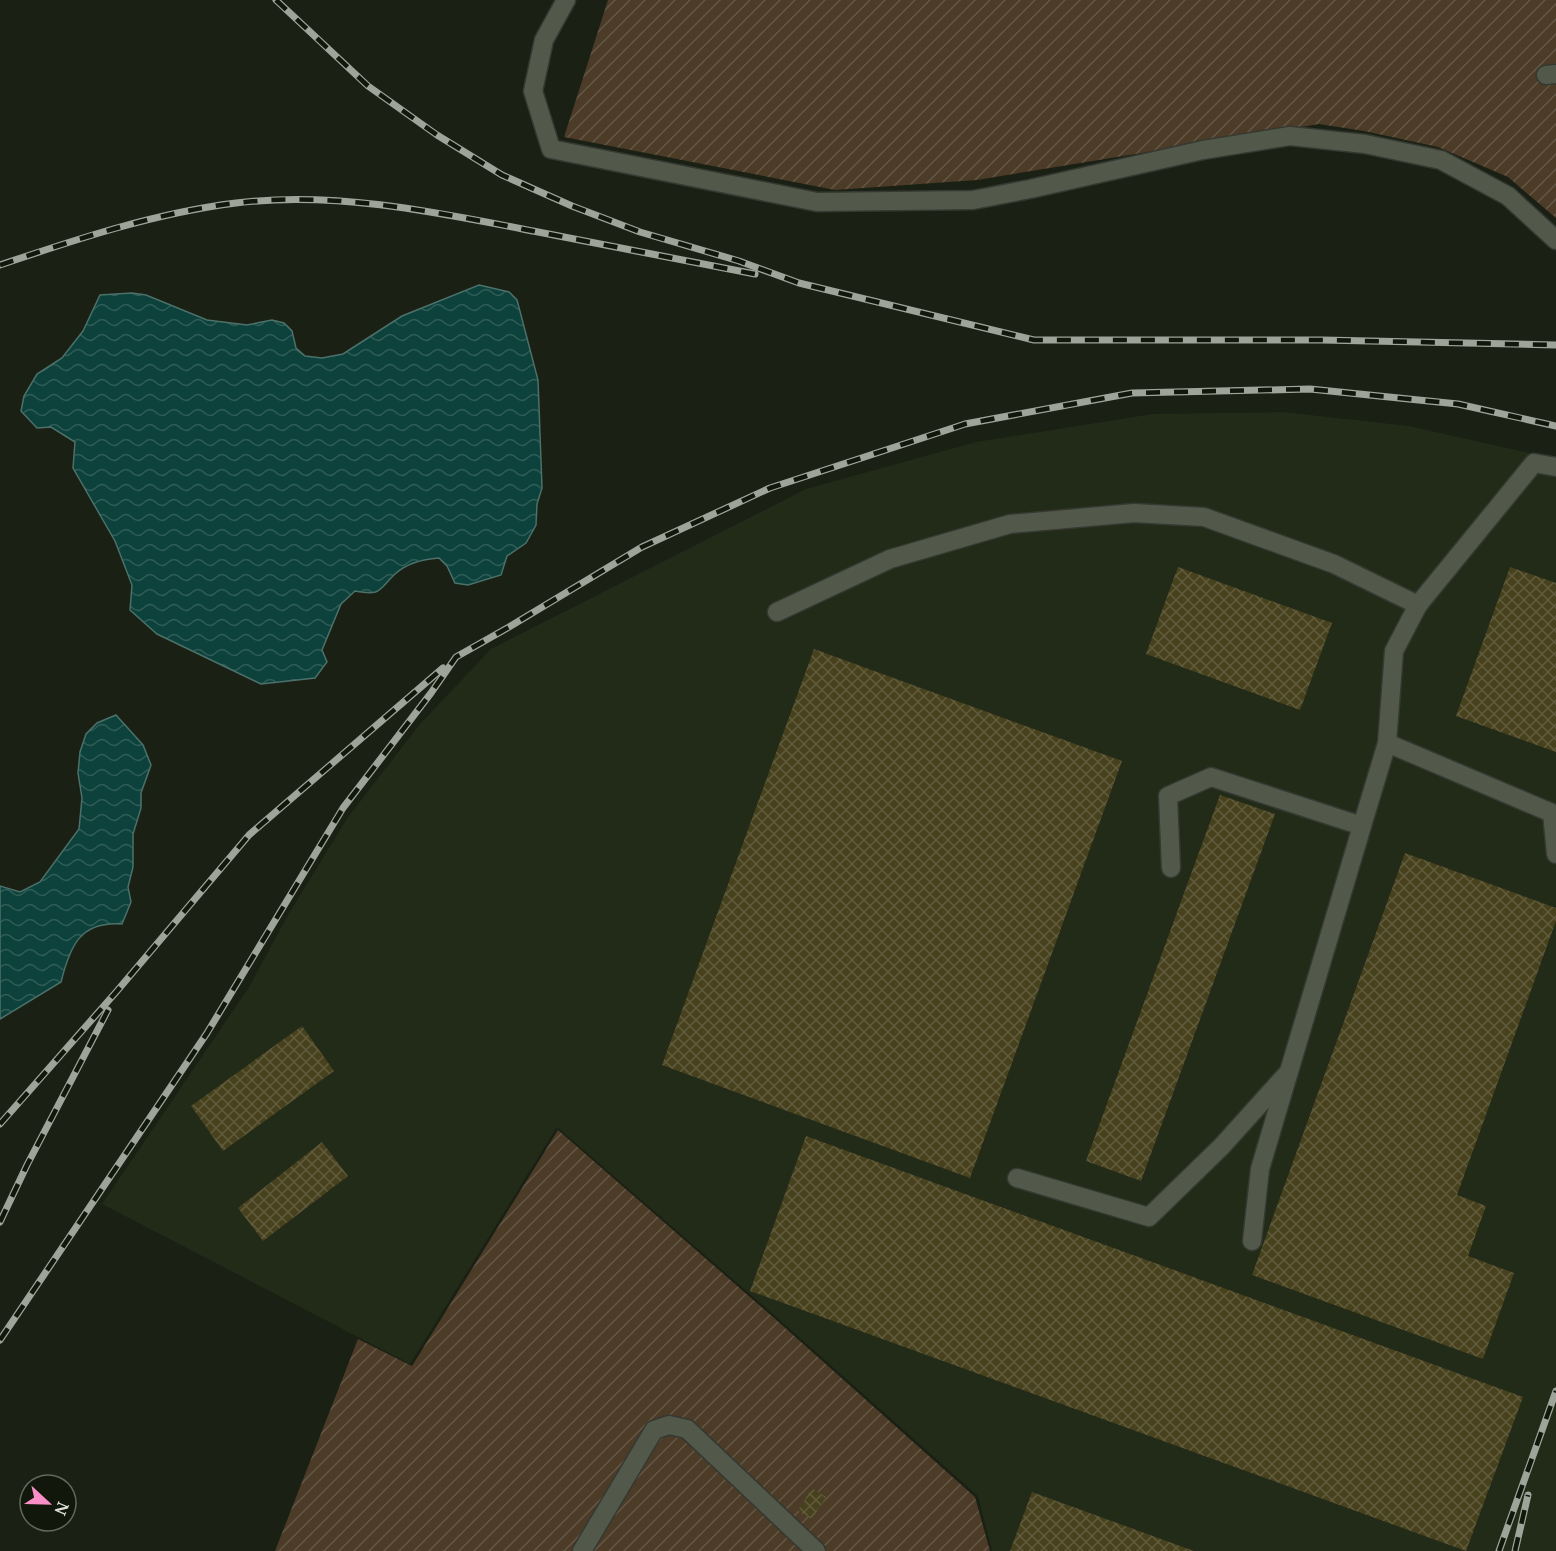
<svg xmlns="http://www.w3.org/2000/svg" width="1556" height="1551" font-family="'Noto Serif',serif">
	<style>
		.built { fill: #222a18 }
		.garden { fill: url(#garden-furrows) }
		.water { fill: url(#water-waves); stroke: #4b716a; stroke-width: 1.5 }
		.building { fill: url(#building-cross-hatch) }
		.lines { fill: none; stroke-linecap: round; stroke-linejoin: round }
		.minor-casing { stroke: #353931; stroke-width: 21 }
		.minor { stroke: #52594b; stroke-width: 18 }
		.rail-casing { stroke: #9fa49a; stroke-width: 7 }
		.rail { stroke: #11170b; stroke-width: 4.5; stroke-dasharray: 14; stroke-linecap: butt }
	</style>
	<defs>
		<pattern id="garden-furrows" width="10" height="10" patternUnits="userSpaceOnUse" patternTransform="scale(1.5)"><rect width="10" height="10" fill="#4b3b27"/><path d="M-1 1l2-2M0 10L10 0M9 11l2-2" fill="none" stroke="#645746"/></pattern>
		<pattern id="water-waves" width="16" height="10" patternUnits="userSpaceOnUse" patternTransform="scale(1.5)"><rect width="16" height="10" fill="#0d413b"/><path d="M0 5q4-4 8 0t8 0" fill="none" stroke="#305c57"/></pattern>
		<pattern id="building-cross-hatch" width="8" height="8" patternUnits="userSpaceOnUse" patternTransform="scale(1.5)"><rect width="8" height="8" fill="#47411d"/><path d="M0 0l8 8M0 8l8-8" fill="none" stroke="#615c3d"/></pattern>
	</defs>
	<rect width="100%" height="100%" fill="#1a2014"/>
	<!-- built -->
	<polygon class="built" points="1283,412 1409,426 1556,459 1556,1551 992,1551 978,1496 774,1315 557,1127 410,1364 102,1204 249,987 288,915 348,817 420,724 491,649 806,489 976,442 1152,414"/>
	<!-- garden -->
	<g class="garden">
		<polygon points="608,0 1556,0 1556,218 1508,177 1438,147 1364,131 1319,124 977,180 835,190 564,137"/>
		<polygon points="558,1130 773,1317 975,1497 990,1551 275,1551 358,1339 412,1366"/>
	</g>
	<!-- water -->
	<g class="water">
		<path d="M479,285l30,7 8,8 21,80 4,108 -5,16 -1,21 -10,18 -19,13 -6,19 -33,10 -13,-2 -8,-17 -8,-8c-15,1 -32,5 -44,16 -17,16 -13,22 -40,17l-14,13 -19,46 5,12 -12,16 -54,6 -104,-50 -27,-24 2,-25 -17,-44 -42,-73 2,-26 -24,-15 -14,1 -16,-17 3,-15 13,-22 25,-16 21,-27 17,-36 32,-2 14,2 61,25 40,5 25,-5 12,3 8,8 4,17 9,8 17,2 21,-4 59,-38z"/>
		<path d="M116,715l27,30 8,20 -10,28v15l-8,26v33l-5,20 3,15 -9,22c-42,-3 -52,22 -61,58l-61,37v-133l20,6 20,-10 39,-53 3,-31 -4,-25 2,-21 6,-18 11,-11z"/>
	</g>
	<!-- building -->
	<g class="building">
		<polygon points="1178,567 1332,623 1300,710 1146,654"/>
		<polygon points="1510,567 1556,583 1556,752 1456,716"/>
		<polygon points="814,649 1122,761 970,1178 662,1065"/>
		<polygon points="1220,795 1275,814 1141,1181 1086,1161"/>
		<polygon points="1405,853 1556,908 1556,921 1457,1195 1486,1206 1468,1256 1514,1273 1483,1359 1252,1275"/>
		<polygon points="302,1026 334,1071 223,1151 191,1106"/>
		<polygon points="806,1136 1523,1397 1466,1551 750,1291"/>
		<polygon points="322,1142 348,1176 263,1241 238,1208"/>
		<polygon points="812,1488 826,1497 812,1519 798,1511"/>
		<polygon points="1032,1492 1194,1551 1010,1551"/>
	</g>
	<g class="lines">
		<!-- minor casing -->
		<g class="minor-casing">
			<g id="minor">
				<polyline points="566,0 544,40 533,91 551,149 817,202 973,200 1030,189 1203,150 1290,136 1365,144 1441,160 1508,196 1556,240"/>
				<polyline points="1546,75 1556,74"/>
				<polyline points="1418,605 1394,651 1387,743 1552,813 1556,854"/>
				<polyline points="777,612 890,559 1010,524 1134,513 1204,517 1334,564 1418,605 1534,463 1556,467"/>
				<polyline points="1171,868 1168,796 1211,777 1362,826 1387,743"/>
				<polyline points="1017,1178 1149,1217 1222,1146 1286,1075"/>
				<polyline points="1252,1241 1260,1169 1362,826"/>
				<polyline points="582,1551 654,1430 669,1425 687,1429 816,1551"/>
			</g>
		</g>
		<!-- minor -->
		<use href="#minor" class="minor"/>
		<!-- rail casing -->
		<g class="rail-casing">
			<g id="rail">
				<polyline points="276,0 368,86 437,135 502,175 572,206 640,232 739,261 799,283 1034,340 1322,340 1556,345"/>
				<path d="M0,265c77,-26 155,-52 236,-62 99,-12 200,9 297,28 74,14 148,29 222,43"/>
				<polyline points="0,1124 117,991 249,835 443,668"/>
				<polyline points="0,1222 27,1165 108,1010"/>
				<polyline points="0,1340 207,1033 343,808 431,693 456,657 509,627 642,547 770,488 965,424 1132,393 1310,389 1458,404 1556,426"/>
				<polyline points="1499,1551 1556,1391"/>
				<polyline points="1515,1551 1528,1495"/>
			</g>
		</g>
		<!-- rail -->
		<use href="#rail" class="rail"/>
	</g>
	<!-- north arrow -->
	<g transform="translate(48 1503) rotate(112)"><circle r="28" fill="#11170b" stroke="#62685d" stroke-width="1.5"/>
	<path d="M0-4.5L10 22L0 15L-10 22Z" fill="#fa8fc7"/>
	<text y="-9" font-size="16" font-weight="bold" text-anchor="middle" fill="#dce1d8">N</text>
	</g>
</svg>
